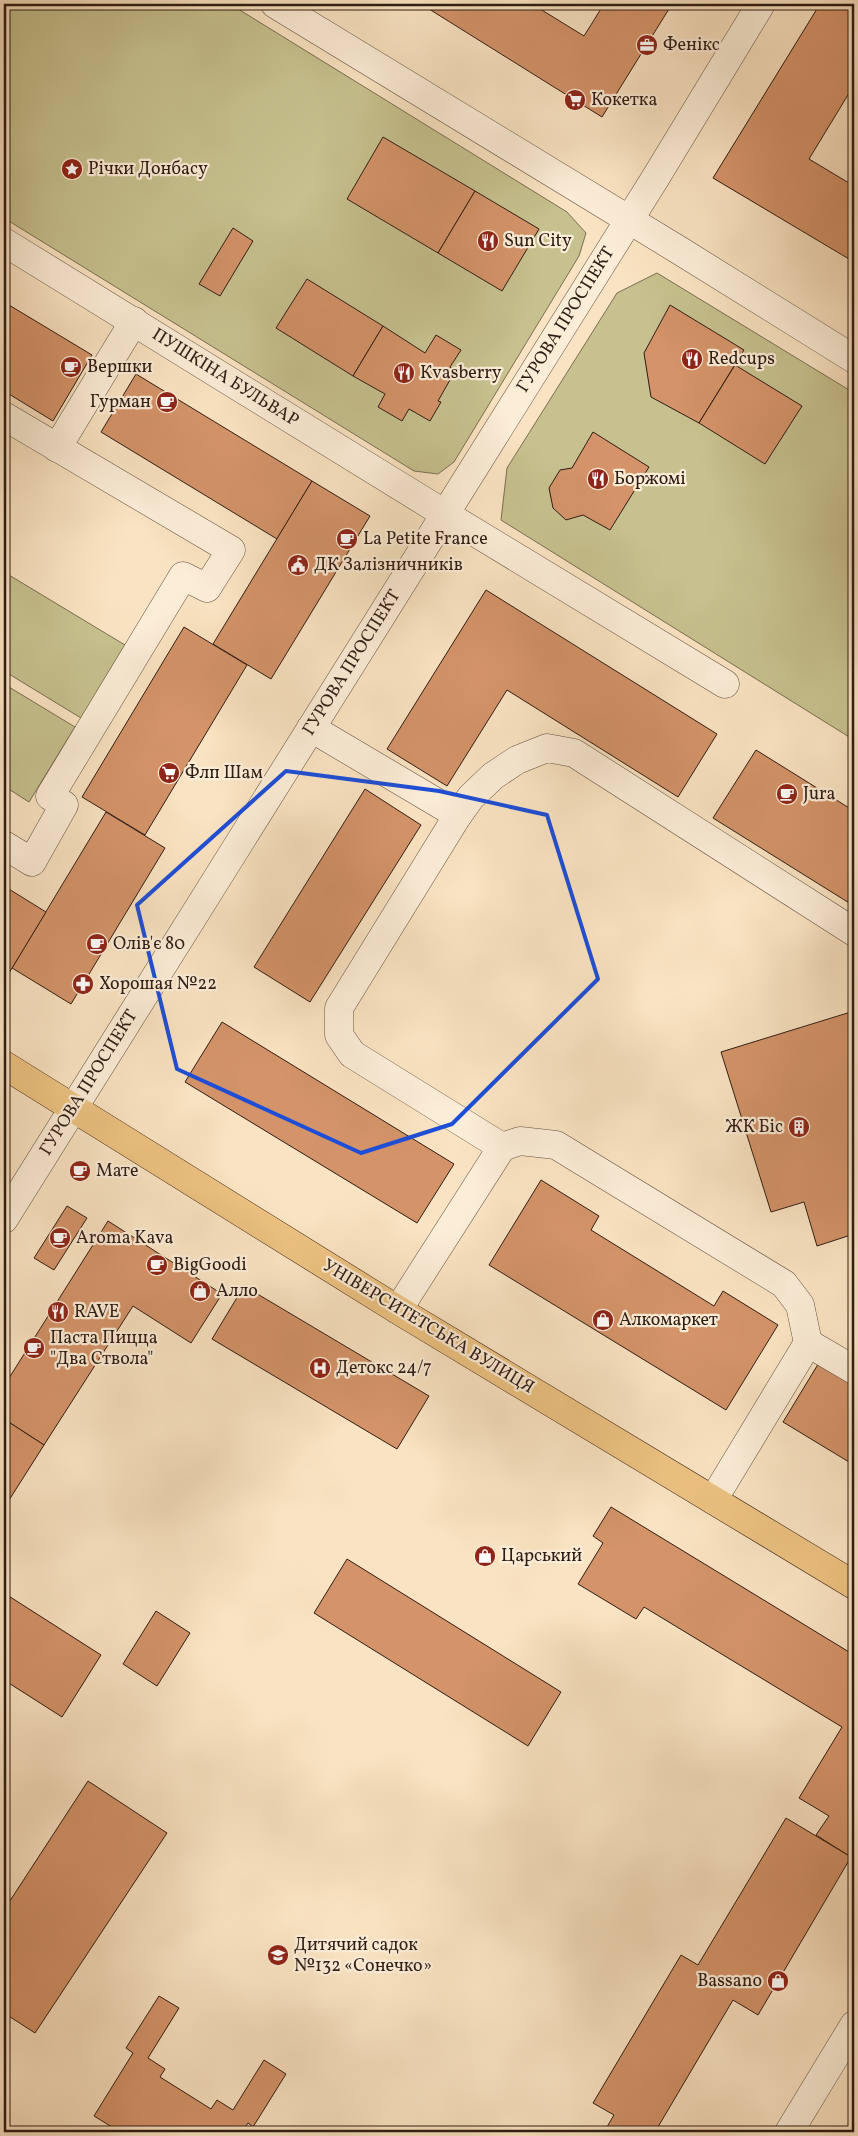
<svg xmlns="http://www.w3.org/2000/svg" width="858" height="2136" font-family="Vollkorn,serif">
	<style>
		.green { fill: #c6c18e; stroke: #7a6e51 }
		.building { fill: #d49369; stroke: #2e1c14 }
		.lines { fill: none; stroke-linecap: round; stroke-linejoin: round }
		.minor-casing { stroke: #614e40; stroke-width: 29 }
		.major-casing { stroke: #2e1c14; stroke-width: 29 }
		.minor { stroke: #fcedd7; stroke-width: 28 }
		.major { stroke: #edc281; stroke-width: 28 }
		.marked { fill: none; stroke: #1d4ed8; stroke-width: 4; stroke-linejoin: round }
		.labels { text-anchor: middle; dominant-baseline: central; stroke-width: 4.5; stroke-linejoin: round; paint-order: stroke }
		.poi-label { font-size: 18px; fill: #2e1c14; stroke: #fcedd7; text-anchor: start }
		.street-label { font-size: 18px; fill: #2e1c14; stroke: #fcedd7 }
	</style>
	<rect width="100%" height="100%" fill="#fae3c2"/>
	<filter id="stains"><feTurbulence type="fractalNoise" baseFrequency=".004" numOctaves="4"/><feColorMatrix values="0 0 0 0 .2 0 0 0 0 .09 0 0 0 0 .02 0 0 0 .5 -.17"/></filter>
	<radialGradient id="worn" r=".72"><stop offset=".6" stop-color="#630" stop-opacity="0"/><stop offset="1" stop-color="#630" stop-opacity=".3"/></radialGradient>
	<!-- green -->
	<g class="green">
		<polygon points="4,4 230,4 567,212 586,233 579,256 454,462 438,474 414,471 4,218"/>
		<polygon points="657,273 854,393 854,740 501,520 507,468 617,293"/>
		<polygon points="4,572 125,645 81,718 4,671"/>
		<polygon points="4,684 75,727 29,802 4,786"/>
	</g>
	<!-- building -->
	<g class="building">
		<polygon points="421,4 532,4 584,36 604,4 672,4 602,117"/>
		<polygon points="820,4 854,4 854,85 809,159 854,186 854,262 713,178"/>
		<polygon points="383,137 475,191 438,253 347,199"/>
		<polygon points="475,191 539,229 502,291 438,253"/>
		<polygon points="233,228 253,241 220,296 199,284"/>
		<polygon points="307,279 383,326 353,376 276,328"/>
		<polygon points="4,302 92,355 53,421 4,391 4,382 6,378 4,377"/>
		<polygon points="670,305 744,350 699,423 651,397 644,353"/>
		<polygon points="383,326 425,353 436,335 461,350 450,367 455,371 438,401 441,402 430,421 409,409 402,421 378,407 385,394 353,376"/>
		<polygon points="735,365 802,406 765,464 699,423"/>
		<polygon points="136,374 312,481 277,539 101,432"/>
		<polygon points="593,432 649,467 610,530 583,515 566,520 553,508 549,488 560,470 572,468"/>
		<polygon points="312,481 370,516 271,679 213,644"/>
		<polygon points="486,590 717,734 678,797 507,690 447,786 387,749"/>
		<polygon points="184,627 247,665 145,835 82,797"/>
		<polygon points="756,750 854,811 854,906 713,818"/>
		<polygon points="365,789 421,825 310,1002 254,967"/>
		<polygon points="106,812 165,848 71,1004 12,968"/>
		<polygon points="4,886 46,912 6,978 4,976"/>
		<polygon points="854,1011 854,1234 817,1246 804,1202 771,1212 721,1052"/>
		<polygon points="222,1022 454,1164 417,1223 185,1082"/>
		<polygon points="541,1180 599,1216 591,1230 714,1306 723,1291 778,1325 726,1410 489,1265"/>
		<polygon points="67,1206 87,1218 54,1270 34,1258"/>
		<polygon points="108,1221 222,1294 191,1343 133,1306 44,1445 4,1419 4,1386"/>
		<polygon points="244,1286 429,1396 397,1449 212,1339"/>
		<polygon points="820,1361 854,1381 854,1465 783,1422"/>
		<polygon points="4,1419 44,1445 4,1508"/>
		<polygon points="611,1507 854,1655 854,1852 851,1857 816,1835 829,1816 799,1798 842,1727 644,1607 636,1619 578,1584 603,1543 593,1536"/>
		<polygon points="347,1559 561,1692 528,1746 314,1613"/>
		<polygon points="4,1593 101,1655 62,1717 4,1680"/>
		<polygon points="156,1611 190,1633 157,1686 123,1664"/>
		<polygon points="88,1781 167,1833 35,2033 4,2013 4,1910"/>
		<polygon points="786,1818 851,1857 758,2015 733,2000 655,2132 604,2132 614,2115 593,2103 681,1955 698,1965"/>
		<polygon points="159,1996 179,2008 148,2058 165,2069 160,2077 211,2109 217,2100 233,2110 264,2060 286,2074 253,2127 248,2123 242,2132 120,2132 94,2116 133,2053 126,2048"/>
	</g>
	<g class="lines">
		<!-- minor casing -->
		<g class="minor-casing">
			<g id="minor">
				<polyline points="275,4 682,252 854,359"/>
				<polyline points="4,242 445,514 725,684"/>
				<polyline points="4,416 231,550 207,588 183,576 50,796 64,805 32,862 4,845"/>
				<polyline points="57,448 134,321"/>
				<polyline points="311,728 458,815"/>
				<polyline points="4,1219 656,177 761,4"/>
				<polyline points="398,1310 502,1147"/>
				<polyline points="808,1343 854,1370"/>
				<polyline points="713,1500 808,1343 800,1305 784,1284 556,1145 520,1141 502,1147 352,1054 339,1035 339,1008 458,815 471,797 493,776 517,760 547,748 574,753 854,932"/>
				<polyline points="789,2132 854,2025"/>
			</g>
		</g>
		<!-- major casing -->
		<g class="major-casing">
			<polyline id="major" points="4,1065 398,1310 854,1585"/>
		</g>
		<!-- minor -->
		<use href="#minor" class="minor"/>
		<!-- major -->
		<use href="#major" class="major"/>
	</g>
	<!-- marked area -->
	<path class="marked" d="M286,771l153,20 108,24 51,164 -146,145 -91,29 -184,-84 -40,-164z"/>
	<!-- icons -->
	<defs>
		<g id="office-disc" transform="scale(1.125)"><circle r="9.5" fill="#8f2418" stroke="#fcedd7"/><path d="M-6-3h4V-5.5h4V-3h4V5H-6ZM-1-4.5V-3h2v-1.5ZM-6 0V1H6V0Z" fill="#fff"/></g>
		<g id="supermarket-disc" transform="scale(1.125)"><circle r="9.5" fill="#8f2418" stroke="#fcedd7"/><path d="M-6-5.5h2.5l.6 2H6L4.5 2H-2.5L-4.4-4H-6ZM-1.5 3.2a1.3 1.3 0 1 0 .1 0ZM3 3.2a1.3 1.3 0 1 0 .1 0Z" fill="#fff"/></g>
		<g id="sight-disc" transform="scale(1.125)"><circle r="9.5" fill="#8f2418" stroke="#fcedd7"/><path d="M0-6L1.8-2.2L6-1.7L2.9 1.2L3.7 5.4L0 3.3L-3.7 5.4L-2.9 1.2L-6-1.7L-1.8-2.2Z" fill="#fff"/></g>
		<g id="restaurant-disc" transform="scale(1.125)"><circle r="9.5" fill="#8f2418" stroke="#fcedd7"/><path d="M-5-6h1v4h1v-4h1v4h1v-4h1v5L-1.5 .5V6h-2V.5L-5-1ZM5-6V6H3V1.5H1.5Q1.5-4 5-6Z" fill="#fff"/></g>
		<g id="cafe-disc" transform="scale(1.125)"><circle r="9.5" fill="#8f2418" stroke="#fcedd7"/><path d="M-5.5-4.5H6V0H3Q3 3.5 0 3.5H-2.5Q-5.5 3.5-5.5 0ZM3-3.2v2h1.7v-2ZM-6 4.5H4V6H-6Z" fill="#fff"/></g>
		<g id="civic-disc" transform="scale(1.125)"><circle r="9.5" fill="#8f2418" stroke="#fcedd7"/><path d="M-.6-6.5H3V-4.5H.6V-3L4-1V1h2V6H-6V1h2V-1L-.6-3ZM-1.2 2.5V6h2.4V2.5Z" fill="#fff"/></g>
		<g id="pharmacy-disc" transform="scale(1.125)"><circle r="9.5" fill="#8f2418" stroke="#fcedd7"/><path d="M-2-6h4v4h4v4h-4v4h-4v-4h-4v-4h4Z" fill="#fff"/></g>
		<g id="building-disc" transform="scale(1.125)"><circle r="9.5" fill="#8f2418" stroke="#fcedd7"/><path d="M-4-6H4V6H1V3H-1V6H-4ZM-2.5-4.3h1.7v1.8h-1.7ZM.8-4.3h1.7v1.8H.8ZM-2.5-1h1.7V.8h-1.7ZM.8-1h1.7V.8H.8Z" fill="#fff"/></g>
		<g id="shop-disc" transform="scale(1.125)"><circle r="9.5" fill="#8f2418" stroke="#fcedd7"/><path d="M-5-2.5h2.3a2.7 3.5 0 0 1 5.4 0H5L5.5 6h-11ZM-1.5-2.5h3a1.5 2.3 0 0 0-3 0Z" fill="#fff"/></g>
		<g id="hospital-disc" transform="scale(1.125)"><circle r="9.5" fill="#8f2418" stroke="#fcedd7"/><path d="M-5-5h3v3.5h4V-5h3V5h-3V1.5h-4V5h-3Z" fill="#fff"/></g>
		<g id="school-disc" transform="scale(1.125)"><circle r="9.5" fill="#8f2418" stroke="#fcedd7"/><path d="M0-5L7-2L0 1L-7-2ZM-4 1L0 2.5L4 1V4Q0 6-4 4Z" fill="#fff"/></g>
	</defs>
	<g fill-rule="evenodd">
		<use href="#office-disc" x="647" y="45"/>
		<use href="#supermarket-disc" x="575" y="100"/>
		<use href="#sight-disc" x="72" y="169"/>
		<use href="#restaurant-disc" x="488" y="241"/>
		<use href="#restaurant-disc" x="692" y="359"/>
		<use href="#cafe-disc" x="71" y="367"/>
		<use href="#restaurant-disc" x="404" y="373"/>
		<use href="#cafe-disc" x="167" y="402"/>
		<use href="#restaurant-disc" x="598" y="479"/>
		<use href="#cafe-disc" x="347" y="539"/>
		<use href="#civic-disc" x="298" y="565"/>
		<use href="#supermarket-disc" x="169" y="773"/>
		<use href="#cafe-disc" x="787" y="794"/>
		<use href="#cafe-disc" x="97" y="944"/>
		<use href="#pharmacy-disc" x="83" y="984"/>
		<use href="#building-disc" x="799" y="1127"/>
		<use href="#cafe-disc" x="80" y="1171"/>
		<use href="#cafe-disc" x="60" y="1238"/>
		<use href="#cafe-disc" x="157" y="1265"/>
		<use href="#shop-disc" x="200" y="1291"/>
		<use href="#restaurant-disc" x="58" y="1312"/>
		<use href="#shop-disc" x="603" y="1320"/>
		<use href="#cafe-disc" x="34" y="1348"/>
		<use href="#hospital-disc" x="320" y="1368"/>
		<use href="#shop-disc" x="485" y="1556"/>
		<use href="#school-disc" x="278" y="1955"/>
		<use href="#shop-disc" x="778" y="1981"/>
	</g>
	<g class="labels">
		<!-- poi labels -->
		<g class="poi-label">
			<text x="663" y="45">Фенiкс</text>
			<text x="591" y="100">Кокетка</text>
			<text x="88" y="169">Річки Донбасу</text>
			<text x="504" y="241">Sun City</text>
			<text x="708" y="359">Redcups</text>
			<text x="87" y="367">Вершки</text>
			<text x="420" y="373">Кvasberry</text>
			<text x="151" y="402" text-anchor="end">Гурман</text>
			<text x="614" y="479">Боржомi</text>
			<text x="363" y="539">La Petite France</text>
			<text x="314" y="565">ДК Залізничників</text>
			<text x="185" y="773">Флп Шам</text>
			<text x="803" y="794">Jura</text>
			<text x="113" y="944">Олів'є 80</text>
			<text x="99" y="984">Хорошая №22</text>
			<text x="783" y="1127" text-anchor="end">ЖК Біс</text>
			<text x="96" y="1171">Мате</text>
			<text x="76" y="1238">Aroma Kava</text>
			<text x="173" y="1265">BigGoodi</text>
			<text x="216" y="1291">Алло</text>
			<text x="74" y="1312">RAVE</text>
			<text x="619" y="1320">Алкомаркет</text>
			<text x="50" y="1338">Паста Пицца<tspan x="50" dy="21">"Два Ствола"</tspan></text>
			<text x="336" y="1368">Детокс 24/7</text>
			<text x="501" y="1556">Царський</text>
			<text x="294" y="1945">Дитячий садок<tspan x="294" dy="21">№132 «Сонечко»</tspan></text>
			<text x="762" y="1981" text-anchor="end">Bassano</text>
		</g>
		<!-- street labels -->
		<g class="street-label">
			<text transform="translate(566 320) rotate(-58)">ГУРОВА ПРОСПЕКТ</text>
			<text transform="translate(225 378) rotate(32)">ПУШКІНА БУЛЬВАР</text>
			<text transform="translate(352 663) rotate(-58)">ГУРОВА ПРОСПЕКТ</text>
			<text transform="translate(89 1083) rotate(-58)">ГУРОВА ПРОСПЕКТ</text>
			<text transform="translate(428 1327) rotate(31)">УНІВЕРСИТЕТСЬКА ВУЛИЦЯ</text>
		</g>
	</g>
	<!-- margin -->
	<rect width="858" height="2136" fill="none" stroke="#fae3c2" stroke-width="20"/>
	<rect x="5" y="5" width="848" height="2126" fill="none" stroke="#2e1c14" stroke-width="2.5"/>
	<rect x="10" y="10" width="838" height="2116" fill="none" stroke="#2e1c14"/>
	<rect width="100%" height="100%" filter="url(#stains)"/>
	<rect width="100%" height="100%" fill="url(#worn)"/>
</svg>
